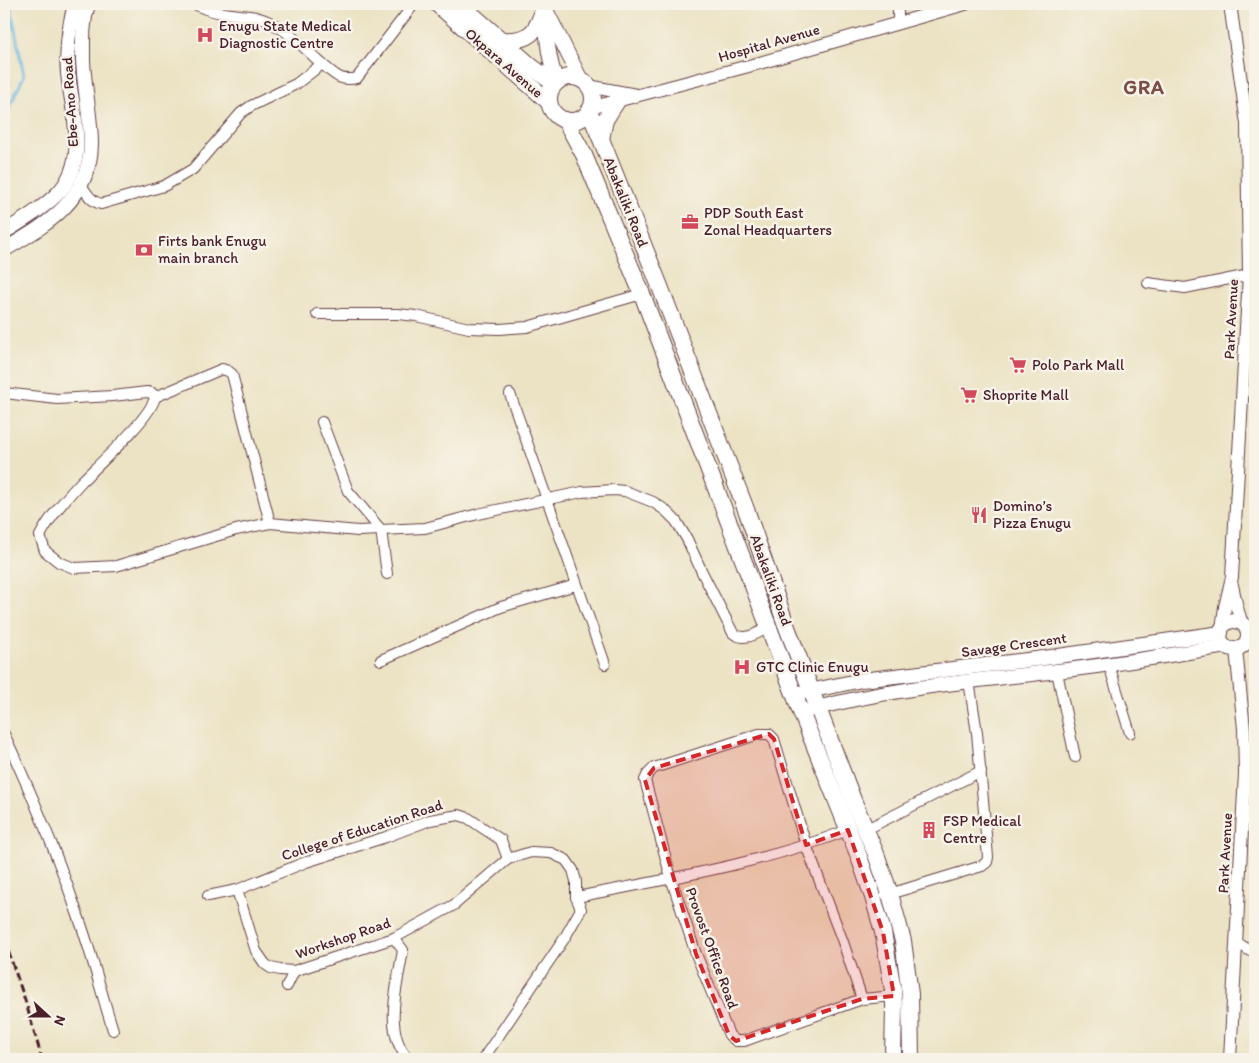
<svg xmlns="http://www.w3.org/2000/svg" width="1259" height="1063" font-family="Itim,sans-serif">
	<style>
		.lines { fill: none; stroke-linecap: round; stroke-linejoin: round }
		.stream { stroke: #69b9e3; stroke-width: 3 }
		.minor-casing { stroke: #623c42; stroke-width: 12 }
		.tertiary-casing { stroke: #623c42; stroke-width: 14 }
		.secondary-casing { stroke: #623c42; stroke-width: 16 }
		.primary-casing { stroke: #623c42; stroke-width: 18 }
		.minor { stroke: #fff; stroke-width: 10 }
		.tertiary { stroke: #fff; stroke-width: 12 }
		.secondary { stroke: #fff; stroke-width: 14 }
		.primary { stroke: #fff; stroke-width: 16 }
		.rail { stroke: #4a1f2b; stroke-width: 3; stroke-dasharray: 8 4; stroke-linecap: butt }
		.marked { fill: #d62828; fill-opacity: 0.2; stroke: #d62828; stroke-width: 4; stroke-dasharray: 10 6; stroke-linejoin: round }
		.labels { text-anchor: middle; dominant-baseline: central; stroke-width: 5; stroke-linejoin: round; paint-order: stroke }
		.poi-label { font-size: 15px; fill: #4a1f2b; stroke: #f7f3e8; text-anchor: start }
		.street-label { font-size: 15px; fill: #4a1f2b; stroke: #f7f3e8 }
		.district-label { font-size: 20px; font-weight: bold; letter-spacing: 1px; fill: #7b4f47; stroke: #f7f3e8 }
	</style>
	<rect width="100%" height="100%" fill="#f7f3e8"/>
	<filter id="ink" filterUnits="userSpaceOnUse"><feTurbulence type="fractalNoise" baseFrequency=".02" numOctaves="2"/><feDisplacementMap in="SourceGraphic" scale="10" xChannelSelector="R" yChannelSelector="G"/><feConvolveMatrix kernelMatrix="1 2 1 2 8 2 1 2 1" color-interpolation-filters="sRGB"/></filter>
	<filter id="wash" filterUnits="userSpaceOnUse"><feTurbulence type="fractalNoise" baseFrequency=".0096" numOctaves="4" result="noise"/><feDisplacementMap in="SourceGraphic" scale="20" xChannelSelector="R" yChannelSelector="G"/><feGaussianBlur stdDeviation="1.12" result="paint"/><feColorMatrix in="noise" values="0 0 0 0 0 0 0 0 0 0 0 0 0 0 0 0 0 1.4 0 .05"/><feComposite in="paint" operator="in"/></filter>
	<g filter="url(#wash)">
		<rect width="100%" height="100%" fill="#ece3c4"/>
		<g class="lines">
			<!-- stream -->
			<polyline class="stream" points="4,122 4,118 24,76 10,4"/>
		</g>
	</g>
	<g filter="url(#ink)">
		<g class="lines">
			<!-- minor casing -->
			<g class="minor-casing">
				<g id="minor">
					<path d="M195,4c18,11 40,9 61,13 27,7 46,29 66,47"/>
					<polyline points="898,23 898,4"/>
					<path d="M81,185c5,7 10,17 20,19l63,-18 29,-17 48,-56 10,-7 45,-22 26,-20c13,11 18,18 35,14l57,-74"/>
					<polyline points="1148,283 1185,288 1249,275"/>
					<polyline points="317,314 398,314 416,316 469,328 500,329 527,327 642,294"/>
					<polyline points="4,393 57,399 113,396 147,392 152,393 155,397"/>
					<polyline points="510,394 605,664"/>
					<polyline points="322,422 348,491 381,530 387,574"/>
					<path d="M270,523l-38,-149 -4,-3 -6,-2 -67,28c-4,21 -57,68 -73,84 -15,16 -32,35 -42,55l5,15 14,11 15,6 42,-2 120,-36 34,-7 88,8 67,-3 53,-14 104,-22 32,-2 11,1 28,11 12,8 11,11 11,18 15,33 31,61c12,10 25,-1 37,-6"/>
					<polyline points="381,660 501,607 576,585"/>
					<polyline points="1109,665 1130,733"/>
					<polyline points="1057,672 1075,757"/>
					<path d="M4,734c29,62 55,125 77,190 12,35 21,71 32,106"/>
					<polyline points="865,830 981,771"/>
					<polyline points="237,890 256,951 265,964 271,968 280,970 294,971 394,938 454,905 508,859 531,852 551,853 566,860 573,870 576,881 576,897 581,909 564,939 483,1059"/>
					<polyline points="886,895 982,866 987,862 988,857 977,733 969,681"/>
					<polyline points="208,896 237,890 306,862 386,837 430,820 459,815 468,818 501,840 508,859"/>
					<path d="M576,897c91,-18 185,-33 272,-67"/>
					<path d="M394,938l9,12c-5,33 -21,83 6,109"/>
					<polyline points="1236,942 1255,954"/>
					<polyline points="287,986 294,971"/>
					<polyline points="862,999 843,942 806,845 774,739 769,734 759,734 654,768 648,774 645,780 671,878 696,954 729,1035 736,1041 744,1041 862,999 894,996"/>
				</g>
			</g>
			<!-- tertiary casing -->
			<g class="tertiary-casing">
				<g id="tertiary">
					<polyline points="588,86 636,95"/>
					<polyline points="590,108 756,64 965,4"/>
					<polyline points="1232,585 1237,608 1242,624"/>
					<polyline points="1222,629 1225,607 1232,577 1249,275 1247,124 1230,4"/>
					<polyline points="1230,1059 1245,773 1244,729 1236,649"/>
				</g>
			</g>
			<!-- secondary casing -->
			<g class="secondary-casing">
				<g id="secondary">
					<polyline points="543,4 581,80"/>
					<path d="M546,13c0,24 2,46 11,69"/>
					<path d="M4,232c19,-12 40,-24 56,-41 29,-33 12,-79 8,-118 -2,-23 1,-47 7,-69"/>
					<path d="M4,250c42,-25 86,-50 87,-106 0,-27 -7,-56 -8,-84 0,-19 -1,-37 5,-56"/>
					<circle cx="1234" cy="635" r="14"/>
					<polyline points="795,694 862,680 1044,658 1221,633"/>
					<path d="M809,710c81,-22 165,-29 248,-39 56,-6 113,-16 169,-25"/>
				</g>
			</g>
			<!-- primary casing -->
			<g class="primary-casing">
				<g id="primary">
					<polyline points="437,4 549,102"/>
					<polyline points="460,4 532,67 555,84"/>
					<path d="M500,40c29,2 37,-7 44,-33"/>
					<circle cx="571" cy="99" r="22"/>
					<polyline points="589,111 601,139 659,284 747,512 785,622 853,800 876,854 890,894 903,941 910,994 911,1059"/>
					<polyline points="565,120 584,155 642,294 801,712 858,854 873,897 883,932 893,990 894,1005 893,1059"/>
					<polyline points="601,139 605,120 617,101"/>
				</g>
			</g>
			<!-- minor -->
			<use href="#minor" class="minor"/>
			<!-- tertiary -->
			<use href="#tertiary" class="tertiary"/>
			<!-- secondary -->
			<use href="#secondary" class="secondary"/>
			<!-- primary -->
			<use href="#primary" class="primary"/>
			<!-- rail -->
			<polyline class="rail" points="4,939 25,1000 42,1059"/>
		</g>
	</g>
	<!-- marked area -->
	<path class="marked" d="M769,734l5,5 32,106 42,-15 35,102 11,64 -32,3 -126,42 -7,-6 -33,-81 -51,-174 9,-12z"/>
	<!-- icons -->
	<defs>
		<g id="hospital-bare" transform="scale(1.35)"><path d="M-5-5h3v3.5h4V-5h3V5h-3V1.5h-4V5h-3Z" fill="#d1495b" stroke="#f7f3e8" stroke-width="2.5" paint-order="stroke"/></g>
		<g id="office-bare" transform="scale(1.35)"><path d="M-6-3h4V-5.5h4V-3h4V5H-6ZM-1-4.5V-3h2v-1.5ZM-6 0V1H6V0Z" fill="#d1495b" stroke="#f7f3e8" stroke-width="2.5" paint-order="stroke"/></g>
		<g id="bank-bare" transform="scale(1.35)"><path d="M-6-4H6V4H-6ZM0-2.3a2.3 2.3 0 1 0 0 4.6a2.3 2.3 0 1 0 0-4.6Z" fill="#d1495b" stroke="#f7f3e8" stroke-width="2.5" paint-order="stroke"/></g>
		<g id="supermarket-bare" transform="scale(1.35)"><path d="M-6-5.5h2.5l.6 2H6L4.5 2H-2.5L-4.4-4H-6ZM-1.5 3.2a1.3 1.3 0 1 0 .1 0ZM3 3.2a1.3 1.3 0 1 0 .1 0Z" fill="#d1495b" stroke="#f7f3e8" stroke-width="2.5" paint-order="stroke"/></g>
		<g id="restaurant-bare" transform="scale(1.35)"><path d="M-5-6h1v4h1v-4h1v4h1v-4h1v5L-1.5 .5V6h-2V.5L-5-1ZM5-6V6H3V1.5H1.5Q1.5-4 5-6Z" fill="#d1495b" stroke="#f7f3e8" stroke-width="2.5" paint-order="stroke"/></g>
		<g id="building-bare" transform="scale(1.35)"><path d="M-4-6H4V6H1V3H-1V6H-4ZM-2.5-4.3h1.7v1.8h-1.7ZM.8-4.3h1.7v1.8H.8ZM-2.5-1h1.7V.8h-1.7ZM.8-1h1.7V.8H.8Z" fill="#d1495b" stroke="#f7f3e8" stroke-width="2.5" paint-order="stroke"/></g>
	</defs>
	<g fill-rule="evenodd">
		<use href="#hospital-bare" x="205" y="35"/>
		<use href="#office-bare" x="690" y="222"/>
		<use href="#bank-bare" x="144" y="250"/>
		<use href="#supermarket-bare" x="1018" y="365"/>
		<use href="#supermarket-bare" x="969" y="395"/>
		<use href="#restaurant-bare" x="979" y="515"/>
		<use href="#hospital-bare" x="742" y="667"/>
		<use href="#building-bare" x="929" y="830"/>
	</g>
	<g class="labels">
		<!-- poi labels -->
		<g class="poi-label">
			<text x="219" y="26">Enugu State Medical<tspan x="219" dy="17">Diagnostic Centre</tspan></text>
			<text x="704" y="213">PDP South East<tspan x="704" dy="17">Zonal Headquarters</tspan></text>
			<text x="158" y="241">Firts bank Enugu<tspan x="158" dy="17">main branch</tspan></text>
			<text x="1032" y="365">Polo Park Mall</text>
			<text x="983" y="395">Shoprite Mall</text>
			<text x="993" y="506">Domino’s<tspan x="993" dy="17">Pizza Enugu</tspan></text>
			<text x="756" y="667">GTC Clinic Enugu</text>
			<text x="943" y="821">FSP Medical<tspan x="943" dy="17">Centre</tspan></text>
		</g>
		<!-- street labels -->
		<g class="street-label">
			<text transform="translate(769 43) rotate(-16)">Hospital Avenue</text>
			<text transform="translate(504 63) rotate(41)">Okpara Avenue</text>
			<text transform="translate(70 102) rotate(-94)">Ebe-Ano Road</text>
			<text transform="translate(626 202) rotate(68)">Abakaliki Road</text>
			<text transform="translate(1231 319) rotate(-87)">Park Avenue</text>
			<text transform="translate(771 580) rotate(70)">Abakaliki Road</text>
			<text transform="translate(1014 645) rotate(-8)">Savage Crescent</text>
			<text transform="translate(362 830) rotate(-18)">College of Education Road</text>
			<text transform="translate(1225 853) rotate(-87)">Park Avenue</text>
			<text transform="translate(343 938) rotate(-19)">Workshop Road</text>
			<text transform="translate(712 948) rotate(70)">Provost Office Road</text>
		</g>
		<!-- district labels -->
		<g class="district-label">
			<text x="1144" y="87">GRA</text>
		</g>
	</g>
	<!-- margin -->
	<rect width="1259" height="1063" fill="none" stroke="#f7f3e8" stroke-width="20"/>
	<!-- north arrow -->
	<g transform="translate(48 1016) rotate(111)" stroke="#f7f3e8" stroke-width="4" paint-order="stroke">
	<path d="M0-4L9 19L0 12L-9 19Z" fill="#4a1f2b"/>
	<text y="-8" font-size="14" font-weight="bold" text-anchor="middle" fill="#4a1f2b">N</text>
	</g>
</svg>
